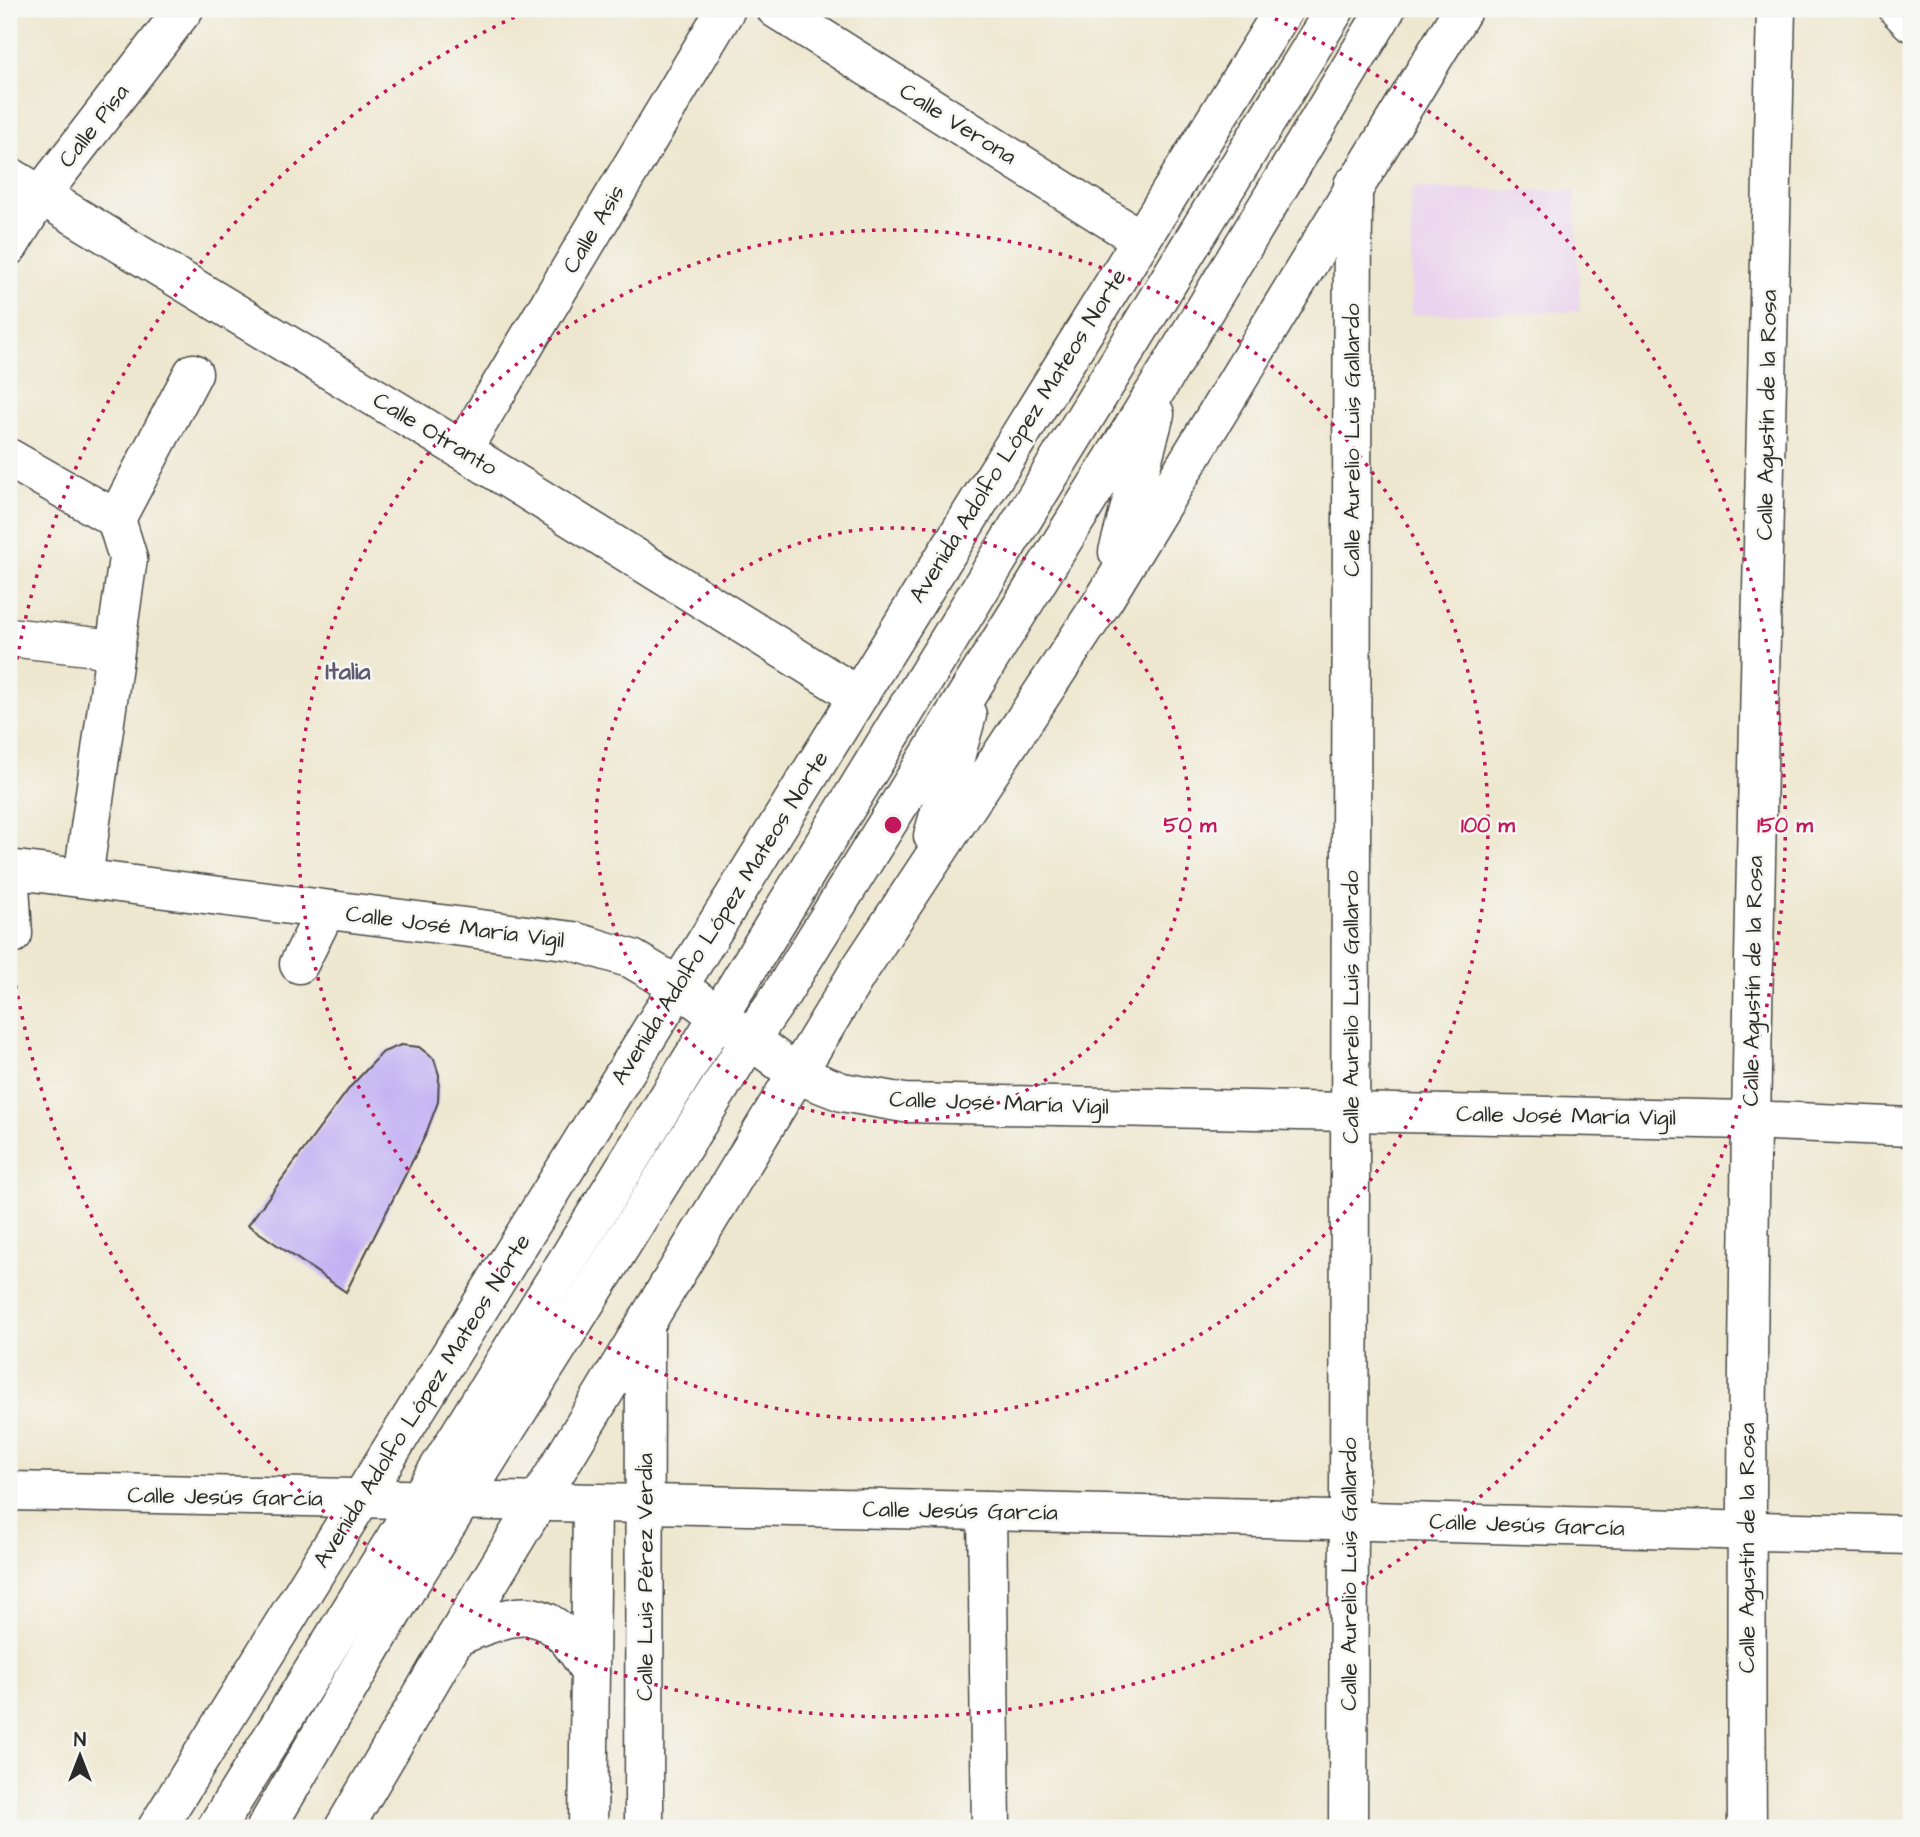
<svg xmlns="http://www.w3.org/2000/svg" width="1920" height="1837" font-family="'Architects Daughter',sans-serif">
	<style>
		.built { fill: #e9d2ed }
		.building { fill: #c1b1f3 }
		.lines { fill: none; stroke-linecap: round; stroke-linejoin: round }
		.minor-casing { stroke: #484744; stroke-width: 41 }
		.major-casing { stroke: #484744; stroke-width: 41 }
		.minor { stroke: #fff; stroke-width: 38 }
		.major { stroke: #fff; stroke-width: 38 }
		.ring { fill: none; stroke: #c2185b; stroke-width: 3.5; stroke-dasharray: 3.5 7 }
		.labels { text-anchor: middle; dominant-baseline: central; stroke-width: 5; stroke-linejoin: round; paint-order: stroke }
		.street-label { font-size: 23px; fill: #2b2b2b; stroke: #f6f6f2 }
		.neighbourhood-label { font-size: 24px; font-weight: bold; fill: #605a71; stroke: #f6f6f2 }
		.centre { fill: #c2185b; stroke: #f6f6f2; stroke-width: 3.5 }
		.ring-label { font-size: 21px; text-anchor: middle; font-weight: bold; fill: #c2185b; stroke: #f6f6f2; stroke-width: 5; stroke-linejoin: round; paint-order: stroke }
	</style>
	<rect width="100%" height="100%" fill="#f6f6f2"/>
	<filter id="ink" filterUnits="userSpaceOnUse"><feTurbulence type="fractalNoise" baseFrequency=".0143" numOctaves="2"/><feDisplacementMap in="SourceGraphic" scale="14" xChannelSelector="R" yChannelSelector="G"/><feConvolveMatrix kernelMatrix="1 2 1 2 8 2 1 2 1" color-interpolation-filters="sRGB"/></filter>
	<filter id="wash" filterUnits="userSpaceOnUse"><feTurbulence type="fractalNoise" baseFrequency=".00686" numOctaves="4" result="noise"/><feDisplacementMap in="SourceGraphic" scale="28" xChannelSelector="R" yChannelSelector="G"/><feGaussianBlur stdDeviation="1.57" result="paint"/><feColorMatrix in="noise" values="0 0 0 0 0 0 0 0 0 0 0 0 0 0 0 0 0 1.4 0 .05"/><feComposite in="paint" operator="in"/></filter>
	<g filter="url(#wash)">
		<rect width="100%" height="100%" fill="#eee7cf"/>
		<!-- built -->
		<polygon class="built" points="1411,188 1575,191 1580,311 1411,315"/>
		<g id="blocks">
			<!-- building -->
			<polygon class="building" points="401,1045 419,1047 434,1059 439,1075 438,1102 425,1136 346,1292 248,1225 351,1086 383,1052"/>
		</g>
	</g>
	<g filter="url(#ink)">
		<use href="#blocks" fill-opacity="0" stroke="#484744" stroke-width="2"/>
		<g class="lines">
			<!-- minor casing -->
			<g class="minor-casing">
				<g id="minor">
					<polyline points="776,9 1140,239"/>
					<polyline points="1898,9 1911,22"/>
					<polyline points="9,176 462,450 858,696"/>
					<polyline points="9,246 40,196 184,9"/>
					<polyline points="462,450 726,9"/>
					<polyline points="9,458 116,519 128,558 83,878"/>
					<polyline points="116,519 193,373"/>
					<polyline points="9,637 114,649"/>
					<polyline points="9,869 573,941 632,959 678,986 798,1075 842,1092 904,1103 1750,1120 1911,1127"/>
					<polyline points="9,869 13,934"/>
					<polyline points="299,964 326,910"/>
					<polyline points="9,1491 987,1511 1911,1535"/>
					<polyline points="987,1511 991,1828"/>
					<polyline points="588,1828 592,1505"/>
					<polyline points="644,1828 645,1325"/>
					<polyline points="1348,1828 1353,185"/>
					<path d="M1747,1828c-4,-606 15,-1213 29,-1819"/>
				</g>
			</g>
			<!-- major casing -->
			<g class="major-casing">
				<g id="major">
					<polyline points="1118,552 1155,414"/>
					<polyline points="933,836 967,715"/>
					<path d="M456,1637c68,-29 94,-35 134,35"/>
					<polyline points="157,1828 1284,9"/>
					<polyline points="216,1828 718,1017 1335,9"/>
					<polyline points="266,1828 404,1593 749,1041 782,993 1166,374 1386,9"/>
					<polyline points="344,1828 456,1637 860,969 1105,598 1463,9"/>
				</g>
			</g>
			<!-- minor -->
			<use href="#minor" class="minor"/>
			<!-- major -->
			<use href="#major" class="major"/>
		</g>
	</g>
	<!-- distance rings -->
	<g class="ring">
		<circle cx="893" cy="825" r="297"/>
		<circle cx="893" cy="825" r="595"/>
		<path d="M10 701A892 892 0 0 1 530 10M1256 10A892 892 0 1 1 10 949"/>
	</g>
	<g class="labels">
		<!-- street labels -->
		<g class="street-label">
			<text transform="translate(958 124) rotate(32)">Calle Verona</text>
			<text transform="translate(94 126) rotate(-52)">Calle Pisa</text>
			<text transform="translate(594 229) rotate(-59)">Calle Asis</text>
			<text transform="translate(1767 415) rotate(-89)">Calle Agustín de la Rosa</text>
			<text transform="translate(435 434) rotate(31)">Calle Otranto</text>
			<text transform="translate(1018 436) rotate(-58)">Avenida Adolfo López Mateos Norte</text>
			<text transform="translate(1352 440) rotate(-90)">Calle Aurelio Luis Gallardo</text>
			<text transform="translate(720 918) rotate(-58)">Avenida Adolfo López Mateos Norte</text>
			<text transform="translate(455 927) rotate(7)">Calle José María Vigil</text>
			<text transform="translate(1753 981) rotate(-89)">Calle Agustín de la Rosa</text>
			<text transform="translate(1351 1007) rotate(-90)">Calle Aurelio Luis Gallardo</text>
			<text transform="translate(999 1103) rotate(2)">Calle José María Vigil</text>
			<text transform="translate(1566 1116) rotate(1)">Calle José María Vigil</text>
			<text transform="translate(422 1401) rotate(-58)">Avenida Adolfo López Mateos Norte</text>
			<text transform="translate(225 1497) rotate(1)">Calle Jesús García</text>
			<text transform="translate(960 1511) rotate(1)">Calle Jesús García</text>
			<text transform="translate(1527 1525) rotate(2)">Calle Jesús García</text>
			<text transform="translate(1747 1548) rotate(-90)">Calle Agustín de la Rosa</text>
			<text transform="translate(1349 1574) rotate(-90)">Calle Aurelio Luis Gallardo</text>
			<text transform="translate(645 1577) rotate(-90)">Calle Luis Pérez Verdia</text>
		</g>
		<!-- neighbourhood labels -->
		<g class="neighbourhood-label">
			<text x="348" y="672">Italia</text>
		</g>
	</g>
	<circle cx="893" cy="825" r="10" class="centre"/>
	<g class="ring-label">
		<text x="1190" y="832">50 m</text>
		<text x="1488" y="832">100 m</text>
		<text x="1785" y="832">150 m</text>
	</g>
	<!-- margin -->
	<rect width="1920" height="1837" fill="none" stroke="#f6f6f2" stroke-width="35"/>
	<!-- north arrow -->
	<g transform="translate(80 1756)" stroke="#f6f6f2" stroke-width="5" paint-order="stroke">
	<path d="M0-5L12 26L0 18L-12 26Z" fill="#2b2b2b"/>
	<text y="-10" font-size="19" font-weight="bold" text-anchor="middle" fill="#2b2b2b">N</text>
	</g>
</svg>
